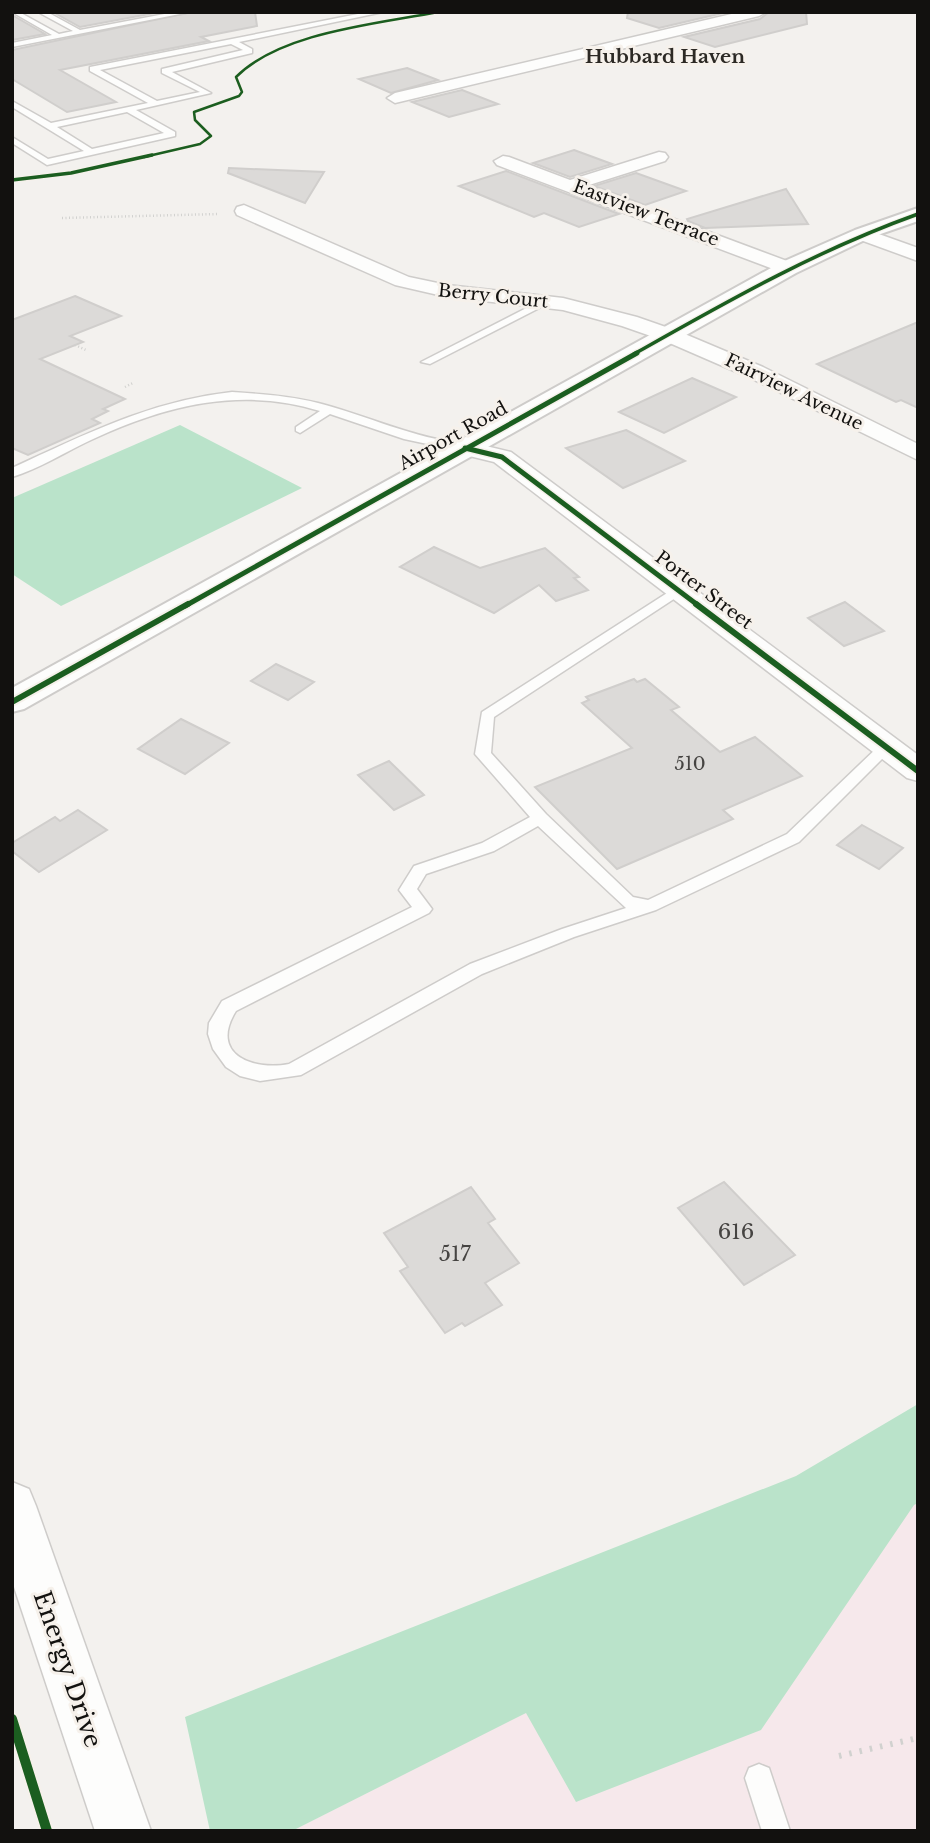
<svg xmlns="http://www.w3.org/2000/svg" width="930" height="1843" font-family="'Libre Baskerville',serif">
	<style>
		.industrial { fill: #f6e8eb }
		.green { fill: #bae3ca }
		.building { fill: #dcdad8; stroke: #d0cecc; stroke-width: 2 }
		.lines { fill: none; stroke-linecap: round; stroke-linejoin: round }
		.service-casing { stroke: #ceccca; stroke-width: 3 }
		.minor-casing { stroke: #ceccca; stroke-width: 3 }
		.tertiary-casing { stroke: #ceccca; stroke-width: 4 }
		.path-far1 { stroke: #d1d1cf; stroke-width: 2.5; stroke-dasharray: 1 2.5; stroke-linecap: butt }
		.path { stroke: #d1d1cf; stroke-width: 6; stroke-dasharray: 2.5 8; stroke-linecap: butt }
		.service { fill: #fdfdfc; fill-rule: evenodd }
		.minor { fill: #fdfdfc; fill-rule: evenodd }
		.tertiary { fill: #fdfdfc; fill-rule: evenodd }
		.cycleway-far4-casing { stroke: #f6f1eb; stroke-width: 4.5 }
		.cycleway-far3-casing { stroke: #f6f1eb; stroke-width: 6 }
		.cycleway-far2-casing { stroke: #f6f1eb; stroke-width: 8 }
		.cycleway-far1-casing { stroke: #f6f1eb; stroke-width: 10 }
		.cycleway-casing { stroke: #f6f1eb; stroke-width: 14 }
		.cycleway-far4 { stroke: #1b5e20; stroke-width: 2.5 }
		.cycleway-far3 { stroke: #1b5e20; stroke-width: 3.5 }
		.cycleway-far2 { stroke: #1b5e20; stroke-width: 5 }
		.cycleway-far1 { stroke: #1b5e20; stroke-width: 6 }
		.cycleway { stroke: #1b5e20; stroke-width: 10 }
		.labels { text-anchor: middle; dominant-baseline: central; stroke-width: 6; stroke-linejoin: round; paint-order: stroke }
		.far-street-label { font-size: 18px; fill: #12110f; stroke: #f6f1eb }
		.number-label { font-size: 18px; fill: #464442 }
		.far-neighbourhood-label { font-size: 19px; font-weight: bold; fill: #2c2924; stroke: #f6f1eb }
		.near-number-label { font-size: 21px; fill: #464442 }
		.near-street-label { font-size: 24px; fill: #12110f; stroke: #f6f1eb }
	</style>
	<rect width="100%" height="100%" fill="#f3f1ee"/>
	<!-- industrial -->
	<polygon class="industrial" points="918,1503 918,1831 292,1831 526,1712"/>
	<!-- green -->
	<g class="green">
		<polygon points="180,425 302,488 61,606 12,574 12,498"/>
		<polygon points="918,1404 918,1503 914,1505 761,1730 576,1802 526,1713 292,1831 210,1831 185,1717 796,1476"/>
	</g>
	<!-- building -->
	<g class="building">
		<polygon points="53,12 160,12 80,27"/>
		<polygon points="192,12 255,12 257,26 201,37 209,41 60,70 116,102 67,112 12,79 12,50"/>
		<polygon points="628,12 727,12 659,28 627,18"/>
		<polygon points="769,12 806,12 807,24 715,47 684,37 760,19"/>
		<polygon points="12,15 45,34 12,40"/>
		<polygon points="407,68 438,80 391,93 359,79"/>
		<polygon points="462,90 498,104 449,117 412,102"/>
		<polygon points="574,150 612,164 570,177 533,163"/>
		<polygon points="229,168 324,172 305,203 228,173"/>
		<polygon points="506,171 619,214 579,227 544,213 534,217 459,186"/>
		<polygon points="636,173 686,191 645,205 594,186"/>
		<polygon points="786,189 808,224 705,228 688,221 687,219"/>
		<polygon points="75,296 121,316 70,336 83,342 40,359 125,399 103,409 108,411 92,419 100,423 28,455 12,448 12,320"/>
		<polygon points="918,322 918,408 901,400 896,402 817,364"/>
		<polygon points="692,378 736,397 664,433 619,412"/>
		<polygon points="626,430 685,461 623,488 566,448"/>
		<polygon points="434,547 480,568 545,548 579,577 574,578 588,590 556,601 539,585 494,613 400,567"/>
		<polygon points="845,602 884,631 844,646 808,618"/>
		<polygon points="276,664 314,682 288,700 251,681"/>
		<polygon points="634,679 637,682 645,679 679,707 671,710 720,752 755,737 802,776 723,810 733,819 617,869 535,787 632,748 582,703 589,700 586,697"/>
		<polygon points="181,719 229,743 185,774 138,749"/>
		<polygon points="389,761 424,795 394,810 358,775"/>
		<polygon points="78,810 107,830 39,872 12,851 12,843 55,817 60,821"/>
		<polygon points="862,825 903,848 879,869 837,845"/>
		<polygon points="724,1182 795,1255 744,1285 678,1208"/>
		<polygon points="471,1187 495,1219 488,1223 519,1263 485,1283 502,1305 465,1326 462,1323 445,1333 400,1271 408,1267 384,1233"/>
	</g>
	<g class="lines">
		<!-- service casing -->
		<g class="service-casing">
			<g id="service">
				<polygon points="12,12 19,12 59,34 73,31 38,12 47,12 80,30 175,12 190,12 12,47 12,43 52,35"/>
				<path d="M368,12h15l-144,30 13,7v4l-80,19 39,21 -75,17 39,22v4l-128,29 -35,-22v-6l36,22 36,-8 -72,-44v-6l39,22 97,-20 -58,-32v-4zM231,44l12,6 -81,19v4l38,19 -43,9 -57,-31zM127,112l37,21 -72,16 -35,-22z"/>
				<polygon points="542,300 551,302 430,364 421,362"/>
				<path d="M232,392c29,2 58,4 86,11 50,13 95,35 147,41l6,4 -6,4 -61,-13 -74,-25 -30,19 -4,-2v-4l24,-16c-80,-25 -156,-5 -229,29 -26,12 -52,29 -79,37v-9c74,-34 138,-67 220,-76z"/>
				<path d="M678,586l7,4 -2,3 -189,124 -3,36 55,61 87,83 15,3 139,-66 94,-90h10l3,3 -95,95 -143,68 -82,27 -92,37 -181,101 -41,6 -20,-5 -14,-9 -13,-18 -5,-15 1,-11 13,-22 190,-94 -13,-17 15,-24 68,-23 48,-26 -55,-63 7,-42zM538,826l88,82 -64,21 -92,35 -181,100c-37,7 -80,-10 -53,-53l193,-98 3,-4 -15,-20 9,-15 68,-23z"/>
				<polygon points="759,1764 769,1768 790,1831 762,1831 745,1778 749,1768"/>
			</g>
		</g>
		<!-- minor casing -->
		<g class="minor-casing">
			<g id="minor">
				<polygon points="740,12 766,12 759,16 395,103 387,98 395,93"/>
				<polygon points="659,152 665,153 668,157 665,161 586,186 795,264 798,268 795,272 781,272 497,165 494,161 503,156 509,157 570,180"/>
				<polygon points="244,205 409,277 447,285 563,298 637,317 680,332 763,367 918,444 918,460 748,377 665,341 622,326 563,310 447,297 395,285 237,215 235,211 237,207"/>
				<polygon points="862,228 918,248 918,261 855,238 853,234"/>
				<polygon points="465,441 511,452 918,755 918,781 907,778 494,462 457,453 453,448 457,443"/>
				<polygon points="12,1482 29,1489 36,1506 151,1831 95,1831 12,1581"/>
			</g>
		</g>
		<!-- tertiary casing -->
		<g class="tertiary-casing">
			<polygon id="tertiary" points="918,208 918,221 869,238 796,273 24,709 12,712 12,688 780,263 855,230"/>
		</g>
		<!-- path-far1 -->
		<g class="path-far1">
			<polyline points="62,218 219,214"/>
			<polyline points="75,345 86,350"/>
			<polyline points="125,387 133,383"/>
		</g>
		<!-- path -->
		<polyline class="path" points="839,1756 918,1738"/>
		<!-- service -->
		<use href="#service" class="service"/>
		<!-- minor -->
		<use href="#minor" class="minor"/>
		<!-- tertiary -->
		<use href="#tertiary" class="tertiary"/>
		<!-- cycleway-far4 casing -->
		<g class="cycleway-far4-casing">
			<path id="cycleway-far4" d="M144,157l56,-13 11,-8 -16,-16 -1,-8 45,-16 3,-4 -6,-15c45,-45 141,-53 202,-65"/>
		</g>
		<!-- cycleway-far3 casing -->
		<g class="cycleway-far3-casing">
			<g id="cycleway-far3">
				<polyline points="12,180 71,173 152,155"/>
				<path d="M634,354c94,-53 181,-103 284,-140"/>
			</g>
		</g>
		<!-- cycleway-far2 casing -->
		<g class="cycleway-far2-casing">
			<g id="cycleway-far2">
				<polyline points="465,448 502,457 699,606"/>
				<polyline points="185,606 637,353"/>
			</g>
		</g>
		<!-- cycleway-far1 casing -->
		<g class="cycleway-far1-casing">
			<g id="cycleway-far1">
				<polyline points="696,604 918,771"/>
				<polyline points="12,702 188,604"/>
			</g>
		</g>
		<!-- cycleway casing -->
		<g class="cycleway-casing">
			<polyline id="cycleway" points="12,1719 47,1831"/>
		</g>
		<!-- cycleway-far4 -->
		<use href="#cycleway-far4" class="cycleway-far4"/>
		<!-- cycleway-far3 -->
		<use href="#cycleway-far3" class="cycleway-far3"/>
		<!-- cycleway-far2 -->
		<use href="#cycleway-far2" class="cycleway-far2"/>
		<!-- cycleway-far1 -->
		<use href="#cycleway-far1" class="cycleway-far1"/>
		<!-- cycleway -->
		<use href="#cycleway" class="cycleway"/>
	</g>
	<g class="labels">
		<!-- far-street labels -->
		<g class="far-street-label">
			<text transform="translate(646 213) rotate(21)">Eastview Terrace</text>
			<text transform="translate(493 296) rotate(6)">Berry Court</text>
			<text transform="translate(794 392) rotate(26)">Fairview Avenue</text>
			<text transform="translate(453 436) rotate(-29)">Airport Road</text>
			<text transform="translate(704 590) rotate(37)">Porter Street</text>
		</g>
		<!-- number labels -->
		<g class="number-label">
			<text x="690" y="764">510</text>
		</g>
		<!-- far-neighbourhood labels -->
		<g class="far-neighbourhood-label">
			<text x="665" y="56">Hubbard Haven</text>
		</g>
		<!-- near-number labels -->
		<g class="near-number-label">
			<text x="736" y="1232">616</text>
			<text x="455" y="1254">517</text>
		</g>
		<!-- near-street labels -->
		<g class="near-street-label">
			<text transform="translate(68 1669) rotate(71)">Energy Drive</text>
		</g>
	</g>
	<!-- border -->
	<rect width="930" height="1843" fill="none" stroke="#12110f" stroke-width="28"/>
</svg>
